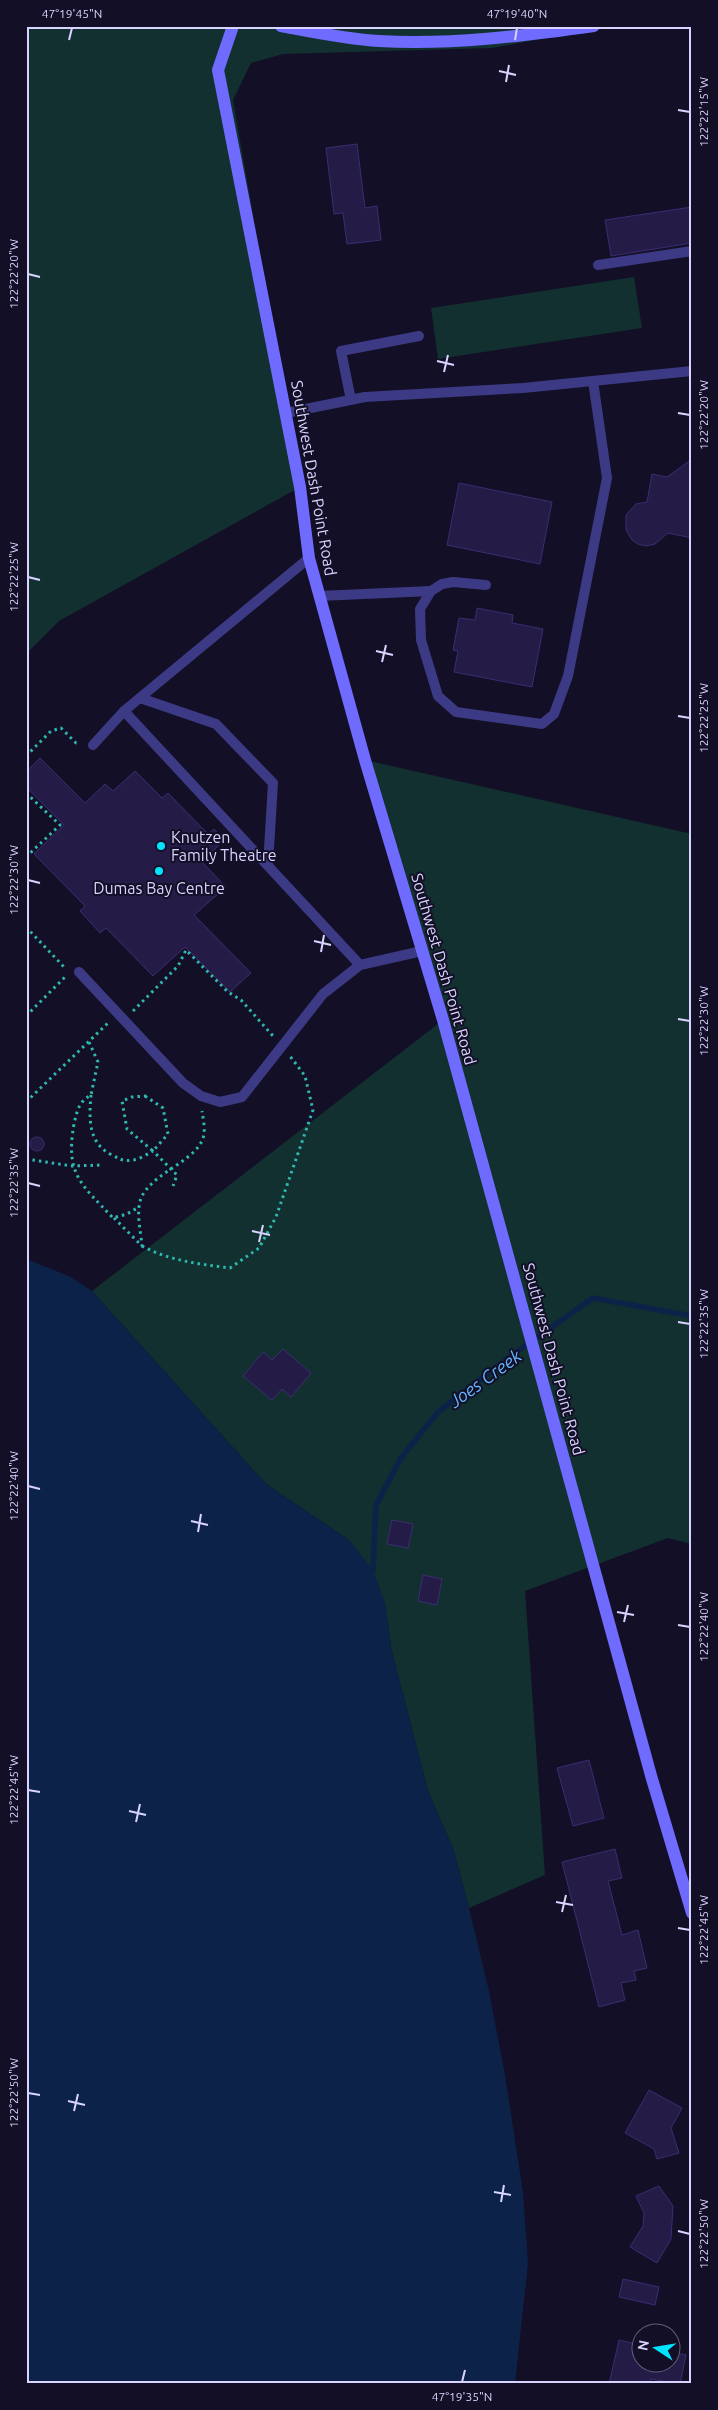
<svg xmlns="http://www.w3.org/2000/svg" width="718" height="2410" font-family="Ubuntu,sans-serif">
	<style>
		.green { fill: #12302f }
		.water { fill: #0c2248 }
		.lines { fill: none; stroke-linecap: round; stroke-linejoin: round }
		.stream { stroke: #0c2248; stroke-width: 5.5 }
		.building { fill: #241b47; stroke: #3b2d73 }
		.path { stroke: #2fb8b0; stroke-width: 3; stroke-dasharray: 2.5 4; stroke-linecap: butt }
		.service { stroke: #3d3a85; stroke-width: 10 }
		.secondary { stroke: #6f6bff; stroke-width: 12 }
		.ticks { fill: none; stroke: #d9d4ff; stroke-width: 2 }
		.poi-dot { fill: #00e5ff; stroke: #130f26; stroke-width: 2 }
		.labels { text-anchor: middle; dominant-baseline: central; stroke-width: 4; stroke-linejoin: round; paint-order: stroke }
		.street-label { font-size: 16px; fill: #d9d4ff; stroke: #130f26 }
		.poi-label { font-size: 16px; fill: #d9d4ff; stroke: #130f26; text-anchor: start }
		.water-label { font-size: 18px; font-style: italic; fill: #62b6ff; stroke: #130f26 }
		.neatline { fill: none; stroke: #d9d4ff; stroke-width: 2 }
		.ticks-label { font-size: 12px; text-anchor: middle; fill: #d9d4ff }
	</style>
	<rect width="100%" height="100%" fill="#130f26"/>
	<!-- green -->
	<g class="green">
		<polygon points="26,26 613,26 492,48 283,54 251,63 233,100 300,487 59,621 26,654"/>
		<polygon points="634,277 642,328 438,359 431,308"/>
		<polygon points="365,760 692,834 692,1544 668,1538 525,1591 545,1875 469,1908 454,1851 428,1791 391,1648 385,1603 349,1540 266,1484 92,1291 443,1020"/>
	</g>
	<!-- water -->
	<polygon class="water" points="26,1259 69,1276 92,1291 266,1484 349,1540 373,1570 385,1603 391,1648 428,1791 454,1851 469,1908 489,1991 505,2075 523,2192 528,2263 515,2384 26,2384"/>
	<g class="lines">
		<!-- stream -->
		<polyline class="stream" points="373,1570 376,1505 401,1458 438,1412 508,1358 593,1298 692,1316"/>
	</g>
	<!-- building -->
	<g class="building">
		<polygon points="357,144 365,208 377,206 381,240 347,244 343,213 334,214 326,148"/>
		<polygon points="692,207 692,243 611,256 605,220"/>
		<polygon points="692,459 692,538 668,533 655,544 646,546 638,544 632,540 626,530 626,515 636,504 647,502 652,474 667,477"/>
		<polygon points="459,483 552,502 540,564 447,545"/>
		<polygon points="477,608 513,615 512,623 543,629 532,687 454,672 458,651 453,650 459,618 475,620"/>
		<polygon points="40,758 85,803 105,784 113,791 135,771 162,798 168,793 208,834 214,829 224,840 202,862 226,887 194,915 251,973 230,992 185,947 153,976 106,928 100,933 80,911 85,906 34,854 64,825 26,787 26,772"/>
		<circle cx="37" cy="1144" r="7"/>
		<polygon points="283,1349 311,1373 291,1397 282,1389 272,1400 243,1376 263,1352 272,1360"/>
		<polygon points="392,1520 413,1524 408,1548 387,1544"/>
		<polygon points="423,1575 442,1579 437,1605 418,1601"/>
		<polygon points="589,1760 604,1818 573,1826 557,1768"/>
		<polygon points="615,1849 622,1878 608,1881 622,1935 638,1930 647,1968 634,1971 636,1980 621,1983 625,2000 599,2007 562,1862"/>
		<polygon points="649,2090 682,2108 671,2128 679,2153 657,2159 654,2149 625,2133"/>
		<polygon points="659,2186 673,2206 671,2239 657,2263 630,2247 643,2226 644,2213 636,2196"/>
		<polygon points="623,2279 659,2287 655,2305 619,2297"/>
		<polygon points="619,2340 640,2345 640,2362 670,2362 670,2352 686,2355 680,2384 651,2379 649,2384 609,2384"/>
	</g>
	<g class="lines">
		<!-- path -->
		<g class="path">
			<polyline points="26,756 51,731 61,728 76,743 80,743"/>
			<polyline points="26,793 60,825 26,857"/>
			<polyline points="26,927 65,968"/>
			<polyline points="133,1011 178,966 186,950 228,992 241,1000 273,1036"/>
			<polyline points="26,1016 66,976"/>
			<path d="M89,1042l9,20 -7,33c-12,6 -14,16 -17,29 -9,50 7,60 39,94l14,-4 12,-7"/>
			<path d="M91,1095c-2,23 -3,47 19,59 8,4 13,8 22,6 7,0 15,-6 21,-9l24,24 -4,11"/>
			<polygon points="145,1096 163,1108 168,1134 153,1151 127,1129 122,1101 132,1097"/>
			<polyline points="26,1102 109,1022"/>
			<polyline points="26,1159 72,1166 103,1165"/>
			<path d="M114,1218l28,28c-1,-14 -7,-36 0,-50 14,-26 58,-36 62,-62 1,-7 -1,-16 -2,-23"/>
			<path d="M142,1246c28,15 57,18 88,22l29,-20 17,-31 37,-107 -8,-34 -15,-20"/>
		</g>
		<!-- service -->
		<g class="service">
			<polyline points="598,265 692,251"/>
			<polyline points="351,400 341,351 419,336"/>
			<polyline points="286,413 365,397 523,388 692,371"/>
			<polyline points="309,558 124,711 360,965 422,951"/>
			<polyline points="486,585 453,582 442,584 431,591 420,609 421,640 438,696 456,712 542,724 554,714 568,676 607,478 593,381"/>
			<polyline points="319,596 431,591"/>
			<polyline points="140,698 216,724 273,783 268,865"/>
			<polyline points="93,745 124,711"/>
			<polyline points="79,972 183,1083 201,1096 220,1102 242,1097 323,994 360,965"/>
		</g>
		<!-- secondary -->
		<g class="secondary">
			<polyline points="233,26 218,70 300,487 309,558 365,760 443,1020 652,1779 692,1913"/>
			<path d="M281,26c32,6 65,13 98,15 72,4 144,-5 215,-15"/>
		</g>
	</g>
	<!-- ticks -->
	<path class="ticks" d="M69,40l3,-12M515,40l2,-12M499,71l17,4M506,82l3,-17M678,110l12,2M28,274l12,3M437,361l17,4M444,372l4,-17M678,413l12,2M28,577l12,3M376,651l17,4M382,662l4,-17M678,716l12,2M28,880l12,3M314,941l17,4M321,952l3,-17M678,1019l12,2M28,1183l12,3M252,1231l18,4M259,1242l4,-17M678,1322l12,2M28,1486l12,3M191,1521l17,4M198,1532l3,-18M617,1612l17,3M624,1622l4,-17M678,1625l12,2M28,1790l12,2M129,1811l17,4M136,1822l4,-18M556,1902l17,3M562,1912l4,-17M678,1928l12,2M28,2093l12,2M68,2101l17,4M74,2111l4,-17M494,2192l17,3M501,2202l3,-17M678,2231l12,3M462,2382l3,-12"/>
	<!-- markers -->
	<g class="poi-dot">
		<circle cx="161" cy="846" r="5"/>
		<circle cx="159" cy="871" r="5"/>
	</g>
	<g class="labels">
		<!-- street labels -->
		<g class="street-label">
			<text transform="translate(314 478) rotate(80)">Southwest Dash Point Road</text>
			<text transform="translate(444 969) rotate(74)">Southwest Dash Point Road</text>
			<text transform="translate(554 1359) rotate(75)">Southwest Dash Point Road</text>
		</g>
		<!-- poi labels -->
		<g class="poi-label">
			<text x="171" y="837">Knutzen<tspan x="171" dy="18">Family Theatre</tspan></text>
			<text x="159" y="888" text-anchor="middle">Dumas Bay Centre</text>
		</g>
		<!-- water labels -->
		<g class="water-label">
			<text transform="translate(485 1378) rotate(-36)">Joes Creek</text>
		</g>
	</g>
	<!-- border -->
	<rect width="718" height="2410" fill="none" stroke="#130f26" stroke-width="55"/>
	<!-- north arrow -->
	<g transform="translate(656 2348) rotate(282)"><circle r="24" fill="#130f26" stroke="#625e7d"/>
	<path d="M0-4L9 19L0 12L-9 19Z" fill="#00e5ff"/>
	<text y="-8" font-size="14" font-weight="bold" text-anchor="middle" fill="#d9d4ff">N</text>
	</g>
	<rect x="28" y="28" width="662" height="2354" class="neatline"/>
	<g class="ticks-label">
		<text x="72" y="18">47°19'45"N</text>
		<text x="517" y="18">47°19'40"N</text>
		<text transform="translate(704 112) rotate(-90)" y="4">122°22'15"W</text>
		<text transform="translate(14 274) rotate(-90)" y="4">122°22'20"W</text>
		<text transform="translate(704 415) rotate(-90)" y="4">122°22'20"W</text>
		<text transform="translate(14 577) rotate(-90)" y="4">122°22'25"W</text>
		<text transform="translate(704 718) rotate(-90)" y="4">122°22'25"W</text>
		<text transform="translate(14 880) rotate(-90)" y="4">122°22'30"W</text>
		<text transform="translate(704 1021) rotate(-90)" y="4">122°22'30"W</text>
		<text transform="translate(14 1183) rotate(-90)" y="4">122°22'35"W</text>
		<text transform="translate(704 1324) rotate(-90)" y="4">122°22'35"W</text>
		<text transform="translate(14 1486) rotate(-90)" y="4">122°22'40"W</text>
		<text transform="translate(704 1627) rotate(-90)" y="4">122°22'40"W</text>
		<text transform="translate(14 1790) rotate(-90)" y="4">122°22'45"W</text>
		<text transform="translate(704 1930) rotate(-90)" y="4">122°22'45"W</text>
		<text transform="translate(14 2093) rotate(-90)" y="4">122°22'50"W</text>
		<text transform="translate(704 2234) rotate(-90)" y="4">122°22'50"W</text>
		<text x="462" y="2401">47°19'35"N</text>
	</g>
</svg>
